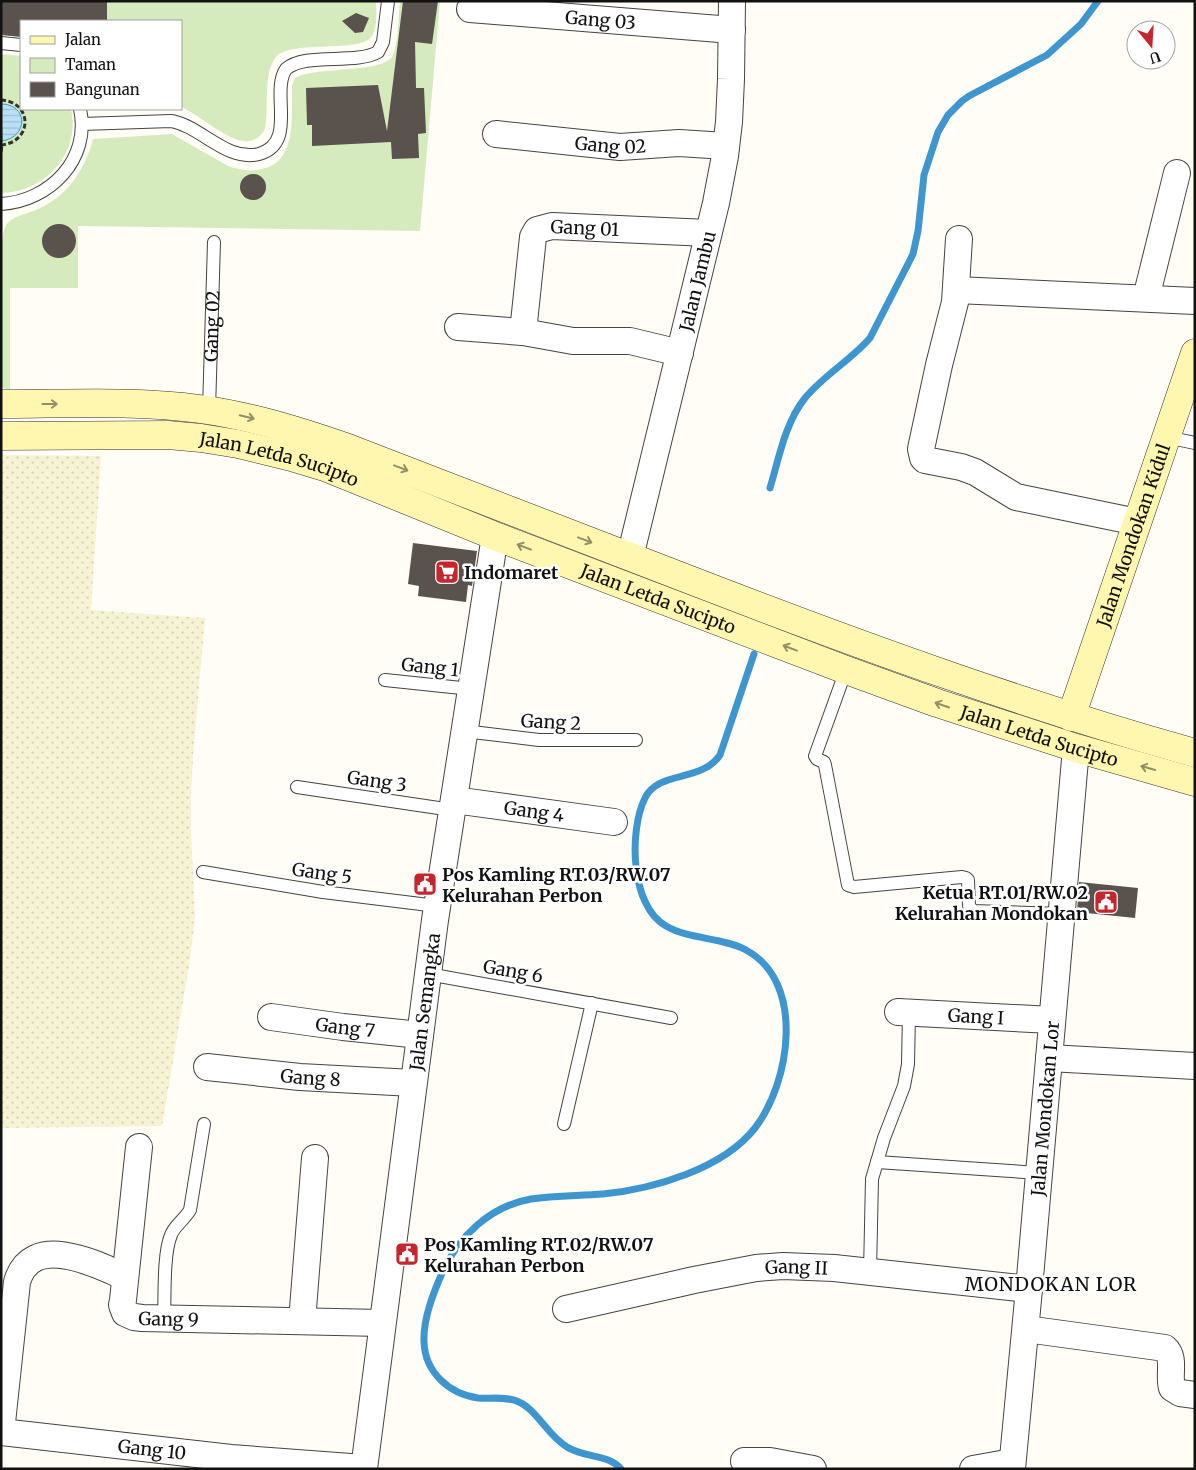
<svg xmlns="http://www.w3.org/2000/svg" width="1196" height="1470" font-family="Merriweather,serif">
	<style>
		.farmland { fill: url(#farmland-dots) }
		.green { fill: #d5ebbd }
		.water { fill: url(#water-rules); stroke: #3f96cf }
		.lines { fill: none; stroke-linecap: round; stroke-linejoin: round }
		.stream { stroke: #3f96cf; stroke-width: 7 }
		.building { fill: #5a524d }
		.lane-casing { stroke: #444; stroke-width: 14 }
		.street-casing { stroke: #444; stroke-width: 28 }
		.secondary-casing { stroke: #333; stroke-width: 29 }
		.path { stroke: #333; stroke-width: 3; stroke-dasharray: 5 2.5; stroke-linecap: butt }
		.lane { stroke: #fff; stroke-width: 12 }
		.street { stroke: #fff; stroke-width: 26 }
		.secondary { stroke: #fff6b0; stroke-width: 28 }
		.oneway { stroke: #948f68 }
		.labels { text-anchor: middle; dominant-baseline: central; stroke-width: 5; stroke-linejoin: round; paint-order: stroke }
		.street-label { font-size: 18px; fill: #111; stroke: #fff }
		.poi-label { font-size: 18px; font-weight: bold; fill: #111; stroke: #fff; text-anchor: start }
		.neighbourhood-label { font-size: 19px; letter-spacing: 1px; fill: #111; stroke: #fff }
	</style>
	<defs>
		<pattern id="farmland-dots" width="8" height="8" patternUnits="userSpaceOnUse" patternTransform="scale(1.25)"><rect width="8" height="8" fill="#f6f3d4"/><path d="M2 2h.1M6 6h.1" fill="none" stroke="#d2cfb5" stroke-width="1.8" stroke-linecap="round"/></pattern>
		<pattern id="water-rules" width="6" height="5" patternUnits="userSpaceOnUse" patternTransform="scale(1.25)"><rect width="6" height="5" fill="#b9e0f7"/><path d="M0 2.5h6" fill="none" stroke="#9ebfd3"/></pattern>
	</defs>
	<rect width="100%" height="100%" fill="#fffdf5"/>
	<!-- farmland -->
	<polygon class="farmland" points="1,455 101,456 91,610 205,618 193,755 191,796 191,831 195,918 190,960 162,1126 1,1128"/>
	<!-- green -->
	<g class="green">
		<path d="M1,1h375c0,10 2,26 -4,35 -11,18 -81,3 -96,21 -13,15 -7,52 -11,72 -19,34 -60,-13 -84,-22v-86h-160v13l-15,-2z"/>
		<path d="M400,1h40l-20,230 -342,-5v62h-68v102l-7,-2 -2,-3c0,-33 0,-66 0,-99 0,-15 -1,-48 5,-61 6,-9 21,-11 30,-15 31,-13 49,-40 57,-71l79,-5 56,32c12,4 22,6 34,3 36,-7 29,-55 30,-83l3,-8c20,-12 90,-4 98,-23 6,-16 5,-37 7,-54z"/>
		<path d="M1,54l20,2v53h50c10,45 -26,83 -70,84z"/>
	</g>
	<!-- water -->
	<path class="water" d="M1,104c27,0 28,33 1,37z"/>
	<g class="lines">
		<!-- stream -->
		<g class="stream">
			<path d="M770,488c9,-30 15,-65 35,-90 19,-23 46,-38 65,-60l38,-74 5,-10 5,-23 6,-56 14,-43 10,-17 14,-14 7,-5 78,-41 34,-31 17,-23"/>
			<path d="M621,1469c-12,-15 -37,-11 -54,-22 -19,-11 -30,-37 -48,-45 -13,-6 -28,-3 -41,-4 -29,-4 -53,-26 -54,-56 -1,-23 9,-48 18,-69 16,-36 48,-67 89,-74 24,-4 48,-3 72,-5 50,-5 120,-25 152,-66 35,-45 51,-146 -9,-178 -24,-13 -56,-10 -80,-24 -36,-20 -37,-96 -21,-128 13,-28 56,-15 75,-43l34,-101"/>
		</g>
	</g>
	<!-- building -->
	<g class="building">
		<polygon points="1,1 107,1 107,20 21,21 21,37 1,35"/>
		<polygon points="403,1 438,1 432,44 415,42 416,88 424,88 426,133 418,134 419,158 392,159 391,142 312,146 312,125 307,125 306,88 378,85 387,131"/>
		<polygon points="356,13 369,18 363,32 355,33 342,21"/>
		<circle cx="253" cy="187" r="13"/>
		<circle cx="59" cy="241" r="17"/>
		<polygon points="413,543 477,551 472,586 468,585 466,602 418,596 419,586 408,584"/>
		<polygon points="1079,882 1138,888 1135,918 1077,912"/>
	</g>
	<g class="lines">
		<!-- lane casing -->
		<g class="lane-casing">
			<g id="lane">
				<polyline points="1,43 21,45"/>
				<path d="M82,124l89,-3c30,5 55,41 88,33 39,-11 11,-62 27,-85 19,-17 69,-4 92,-17l5,-10 5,-41"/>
				<path d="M1,204c49,-3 90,-45 79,-95"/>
				<path id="s1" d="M209,410l5,-168"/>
				<polyline points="1166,437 1195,443"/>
				<polyline points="846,670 815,756 817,759 824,762 825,765 848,885 854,887 962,877 966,878 968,880 969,906 973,911 1062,914"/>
				<polyline points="385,680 471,689"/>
				<polyline points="464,731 539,740 636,740"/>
				<polyline points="297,787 452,810"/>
				<polyline points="203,872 323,892 437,906"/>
				<polyline points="428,974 671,1018"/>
				<polyline points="564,1124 592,1003"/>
				<polyline points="877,1162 1039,1173"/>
				<polyline points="870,1272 872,1179 884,1138 904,1086 908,1064 909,1013"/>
				<path d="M164,1319c1,-22 -1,-65 7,-84 3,-9 13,-15 19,-25l14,-86"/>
			</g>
		</g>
		<!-- street casing -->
		<g class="street-casing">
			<g id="street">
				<path id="s2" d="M470,9l262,21"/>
				<path id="s3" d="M496,134l124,13 59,-4 47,3"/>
				<polyline points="959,239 955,302 939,365 921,449 923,458 925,460 961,467 975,472 1016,497 1137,522"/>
				<polyline points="956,290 1195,301"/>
				<polyline points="1146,298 1177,173"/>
				<polyline points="458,327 523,332 573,341 630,341 680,353"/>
				<path id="s4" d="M523,332l10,-95 4,-7 15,-4 156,7"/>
				<path id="s5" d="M630,557l86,-354 9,-47 4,-34 2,-43 1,-78"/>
				<path id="s6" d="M454,800l160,22"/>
				<path id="s7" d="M898,1012l154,8"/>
				<path id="s8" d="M271,1017l72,10 77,8"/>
				<polyline points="1049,1058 1195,1066"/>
				<path id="s9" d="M207,1067l93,10 113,6"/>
				<path id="s10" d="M139,1147l-16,153 -1,5 3,8 9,4 8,1 240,5"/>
				<path id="s11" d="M566,1309l128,-29 62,-12 27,-2 51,2 195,21"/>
				<polyline points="302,1321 315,1158"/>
				<path d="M1026,1329l139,19c11,10 3,27 7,40l8,5 15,2"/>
				<path id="s12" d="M1,1432l230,26 133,10"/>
				<path d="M1,1432l16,-150c14,-50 78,-19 108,-5"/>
				<polyline points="744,1461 770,1461 813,1469"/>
				<path id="s13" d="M364,1469l71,-549 60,-384"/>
				<polyline points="973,1469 1012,1462"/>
				<path id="s14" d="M1012,1469l17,-180 47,-541"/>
			</g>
		</g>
		<!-- secondary casing -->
		<g class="secondary-casing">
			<g id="secondary">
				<path d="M1,404c66,0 134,-4 199,5 51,7 99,22 148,39 121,47 242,94 363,140 159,61 319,119 484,165"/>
				<path id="s15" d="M1,436l167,-1 33,3 37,6 57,14 30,9 170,69 351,134 91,33 139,45 119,34"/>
				<path id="s16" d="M1071,717l124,-364"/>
			</g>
		</g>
		<!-- path -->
		<g class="path">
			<path d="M1,100c32,2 32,42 0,45"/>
			<polyline points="1,152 2,145"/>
		</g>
		<!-- lane -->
		<use href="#lane" class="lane"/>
		<!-- street -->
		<use href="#street" class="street"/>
		<!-- secondary -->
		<use href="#secondary" class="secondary"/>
	</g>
	<!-- one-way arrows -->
	<defs><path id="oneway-shaft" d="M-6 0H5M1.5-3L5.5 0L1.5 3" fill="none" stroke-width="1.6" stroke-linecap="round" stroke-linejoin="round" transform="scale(1.25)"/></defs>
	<g class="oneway">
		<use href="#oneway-shaft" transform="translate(50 404)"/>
		<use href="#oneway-shaft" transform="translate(247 417) rotate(13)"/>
		<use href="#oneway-shaft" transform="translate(401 468) rotate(21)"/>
		<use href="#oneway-shaft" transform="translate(585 540) rotate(21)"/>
		<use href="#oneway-shaft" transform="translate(524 547) rotate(-159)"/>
		<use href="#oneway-shaft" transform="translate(790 648) rotate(-159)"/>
		<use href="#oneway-shaft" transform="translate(942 705) rotate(-161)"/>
		<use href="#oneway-shaft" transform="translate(1148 768) rotate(-164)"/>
	</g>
	<!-- icons -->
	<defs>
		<g id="supermarket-square" transform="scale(1.25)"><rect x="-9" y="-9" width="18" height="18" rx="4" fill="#c4262e" stroke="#fff"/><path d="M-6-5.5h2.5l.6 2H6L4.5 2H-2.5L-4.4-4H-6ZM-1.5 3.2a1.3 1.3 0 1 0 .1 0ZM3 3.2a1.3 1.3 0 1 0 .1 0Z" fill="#fff"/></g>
		<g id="civic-square" transform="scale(1.25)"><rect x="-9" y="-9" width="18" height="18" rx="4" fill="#c4262e" stroke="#fff"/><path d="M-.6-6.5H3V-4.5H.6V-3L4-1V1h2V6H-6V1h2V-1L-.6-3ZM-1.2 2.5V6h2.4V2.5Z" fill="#fff"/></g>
	</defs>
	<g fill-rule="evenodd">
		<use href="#supermarket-square" x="447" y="572"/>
		<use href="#civic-square" x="425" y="884"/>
		<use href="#civic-square" x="1106" y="902"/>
		<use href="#civic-square" x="407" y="1254"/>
	</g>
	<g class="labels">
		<!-- street labels -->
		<g class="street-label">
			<text stroke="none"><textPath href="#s2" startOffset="131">Gang 03</textPath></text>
			<text stroke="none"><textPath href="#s3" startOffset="115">Gang 02</textPath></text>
			<text stroke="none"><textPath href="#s4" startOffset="152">Gang 01</textPath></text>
			<text stroke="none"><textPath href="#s5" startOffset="284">Jalan Jambu</textPath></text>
			<text stroke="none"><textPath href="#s1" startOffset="84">Gang 02</textPath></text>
			<text stroke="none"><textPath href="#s15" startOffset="281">Jalan Letda Sucipto</textPath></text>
			<text stroke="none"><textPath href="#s16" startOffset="192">Jalan Mondokan Kidul</textPath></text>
			<text stroke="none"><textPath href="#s15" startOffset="686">Jalan Letda Sucipto</textPath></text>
			<text transform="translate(430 667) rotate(6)">Gang 1</text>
			<text transform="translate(551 722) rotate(3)">Gang 2</text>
			<text stroke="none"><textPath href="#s15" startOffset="1091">Jalan Letda Sucipto</textPath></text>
			<text transform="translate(377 781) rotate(8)">Gang 3</text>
			<text stroke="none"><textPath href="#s6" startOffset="81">Gang 4</textPath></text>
			<text transform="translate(322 873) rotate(8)">Gang 5</text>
			<text transform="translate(513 971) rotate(10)">Gang 6</text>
			<text stroke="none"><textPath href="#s13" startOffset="471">Jalan Semangka</textPath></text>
			<text stroke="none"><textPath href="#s7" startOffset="78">Gang I</textPath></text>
			<text stroke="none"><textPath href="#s8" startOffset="75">Gang 7</textPath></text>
			<text stroke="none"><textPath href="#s9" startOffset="104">Gang 8</textPath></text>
			<text stroke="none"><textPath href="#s14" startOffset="362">Jalan Mondokan Lor</textPath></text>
			<text stroke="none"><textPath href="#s11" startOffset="235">Gang II</textPath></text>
			<text stroke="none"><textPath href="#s10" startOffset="212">Gang 9</textPath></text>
			<text stroke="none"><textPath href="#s12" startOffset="152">Gang 10</textPath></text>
		</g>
		<!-- poi labels -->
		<g class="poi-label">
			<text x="464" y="572">Indomaret</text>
			<text x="442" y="874">Pos Kamling RT.03/RW.07<tspan x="442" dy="21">Kelurahan Perbon</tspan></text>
			<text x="1088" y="892" text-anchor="end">Ketua RT.01/RW.02<tspan x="1088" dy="21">Kelurahan Mondokan</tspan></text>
			<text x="424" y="1244">Pos Kamling RT.02/RW.07<tspan x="424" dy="21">Kelurahan Perbon</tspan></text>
		</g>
		<!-- neighbourhood labels -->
		<g class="neighbourhood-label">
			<text x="1051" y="1284">MONDOKAN LOR</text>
		</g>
	</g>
	<!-- border -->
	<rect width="1196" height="1470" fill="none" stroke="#111111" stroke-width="5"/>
	<!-- legend -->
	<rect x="20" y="20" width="162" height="90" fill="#ffffff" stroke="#a0a0a0"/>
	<rect x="30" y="36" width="25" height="8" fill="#fff6b0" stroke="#a0a0a0"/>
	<text x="65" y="45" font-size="15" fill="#111111">Jalan</text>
	<rect x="30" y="58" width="25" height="15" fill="#d5ebbd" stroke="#a0a0a0"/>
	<text x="65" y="70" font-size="15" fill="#111111">Taman</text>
	<rect x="30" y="82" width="25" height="15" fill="#5a524d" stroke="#a0a0a0"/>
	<text x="65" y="95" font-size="15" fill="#111111">Bangunan</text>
	<!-- north arrow -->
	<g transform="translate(1151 45) rotate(162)"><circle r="24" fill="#ffffff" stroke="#a0a0a0"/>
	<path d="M0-4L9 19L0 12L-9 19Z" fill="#c4262e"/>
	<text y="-8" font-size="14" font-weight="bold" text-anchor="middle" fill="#111111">U</text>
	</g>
</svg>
